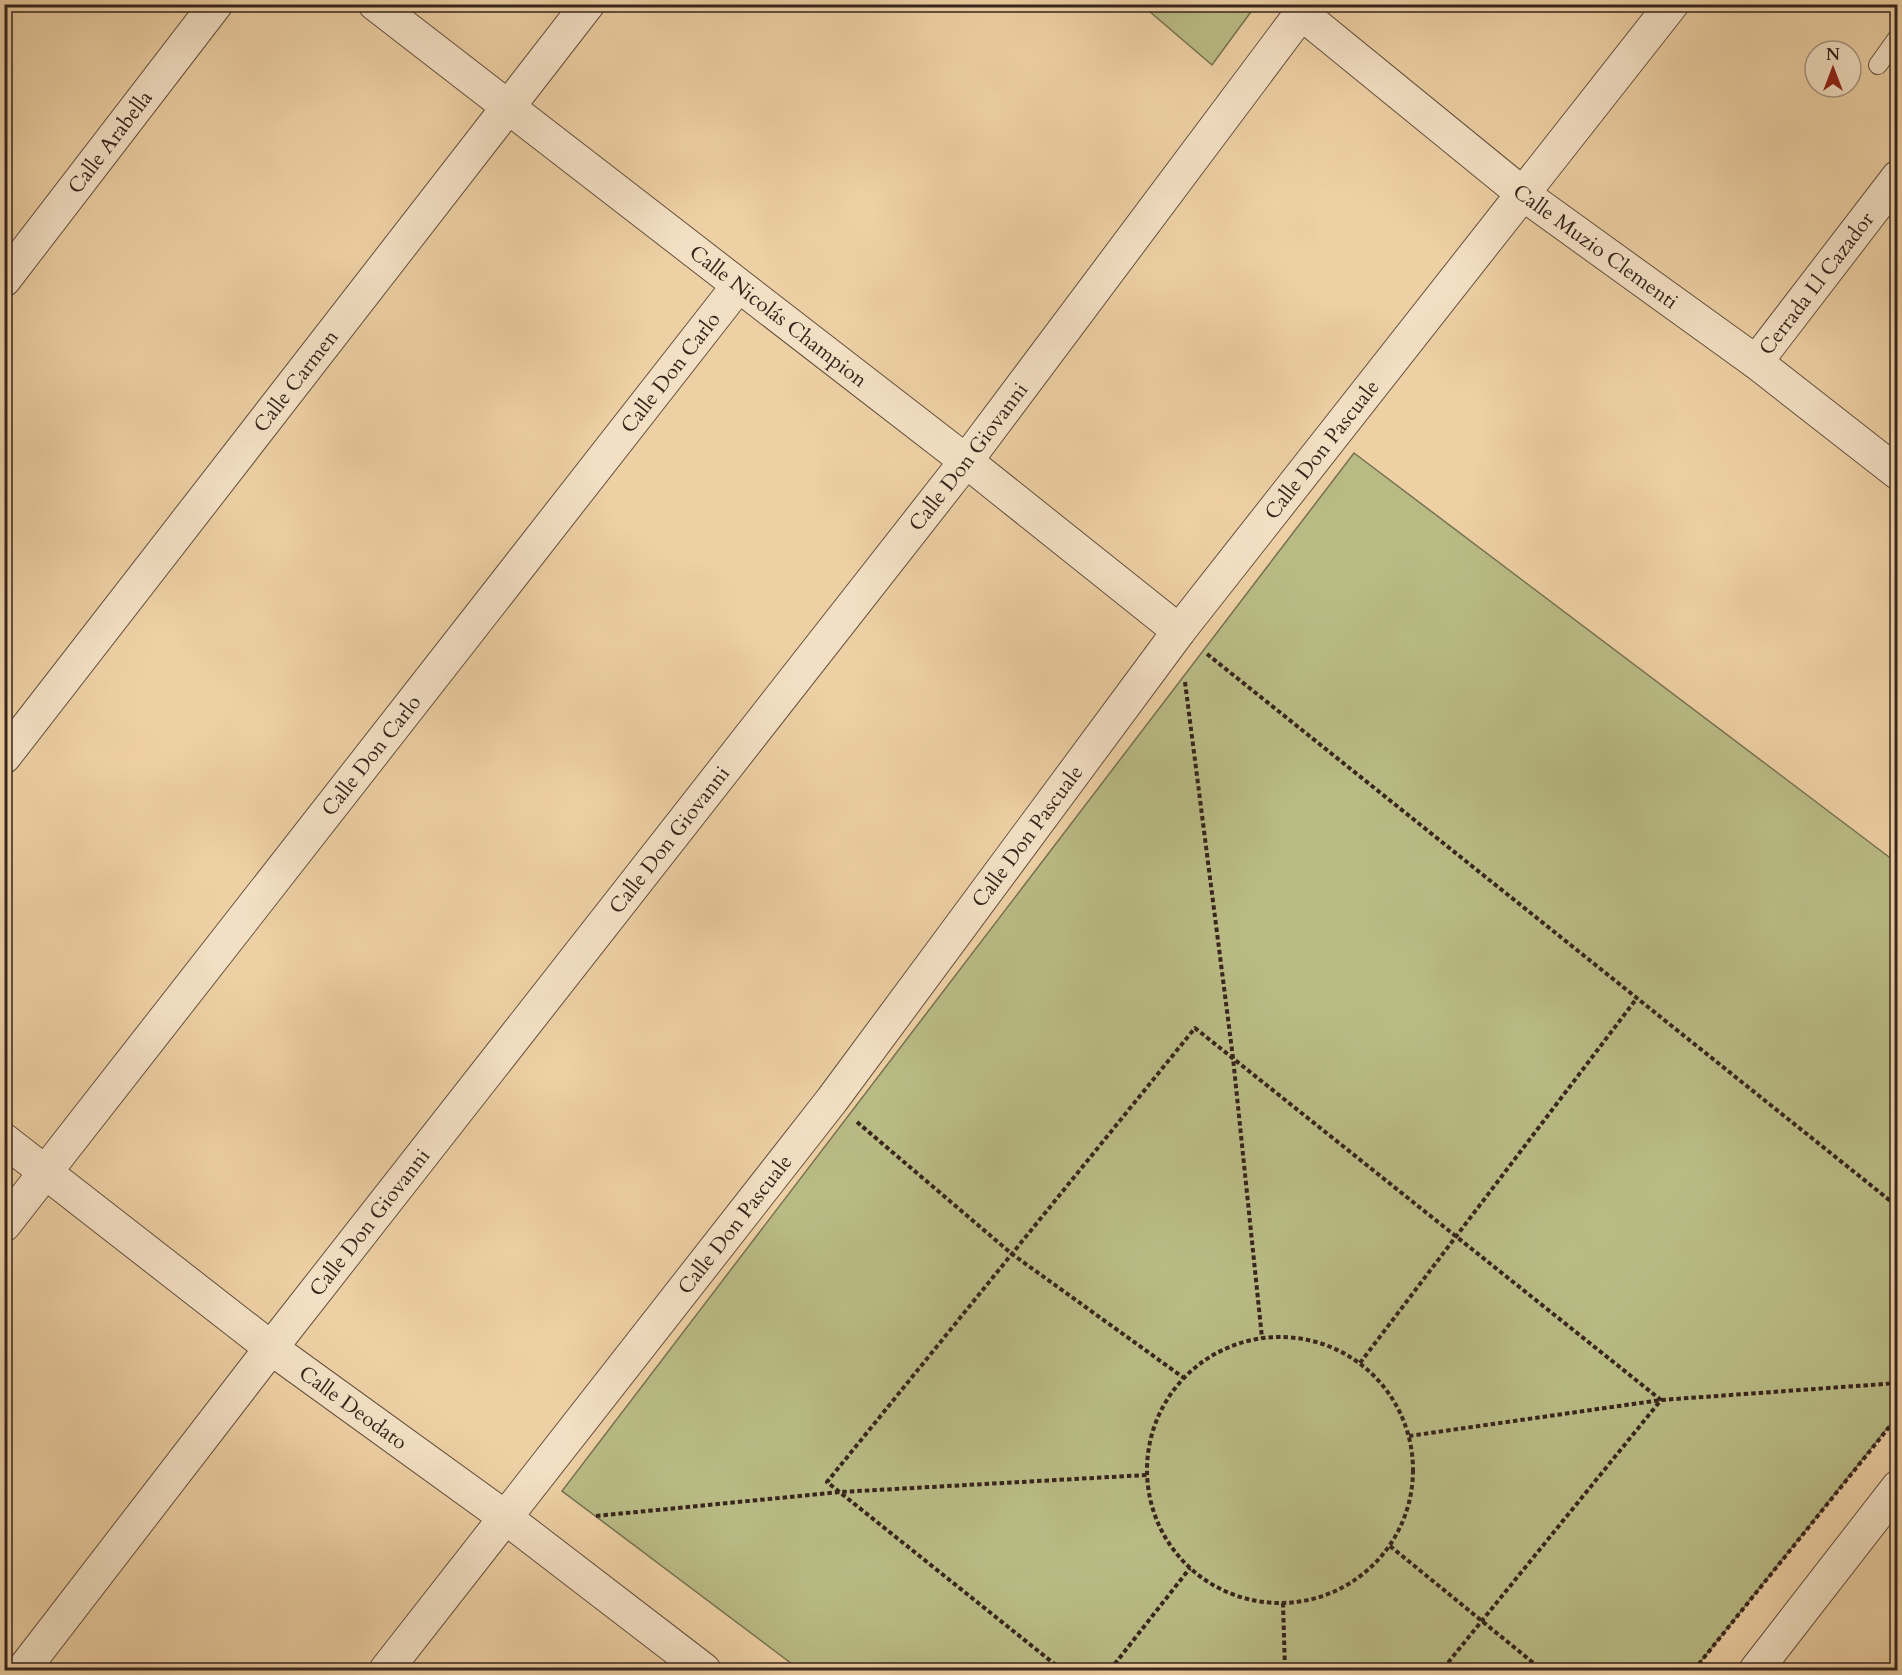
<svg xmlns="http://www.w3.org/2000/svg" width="1902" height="1675" font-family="Cardo,serif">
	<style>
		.green { fill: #b9bb85; stroke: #787050; stroke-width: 1.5 }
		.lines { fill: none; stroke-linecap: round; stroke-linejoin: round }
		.service-casing { stroke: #64503e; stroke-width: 20 }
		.minor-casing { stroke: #64503e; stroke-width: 35 }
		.tertiary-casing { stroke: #64503e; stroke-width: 35 }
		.path { stroke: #37251c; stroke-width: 4; stroke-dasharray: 4.5 3; stroke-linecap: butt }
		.service { stroke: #f3e0c4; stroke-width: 18 }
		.minor { stroke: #f3e0c4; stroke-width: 33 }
		.tertiary { stroke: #f3e0c4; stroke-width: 33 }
		.labels { text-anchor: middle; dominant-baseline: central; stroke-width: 6; stroke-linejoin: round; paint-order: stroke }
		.street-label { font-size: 21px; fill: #37251c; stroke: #f3e0c4 }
	</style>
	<rect width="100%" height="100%" fill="#edd0a4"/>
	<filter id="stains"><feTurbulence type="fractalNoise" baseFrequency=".00333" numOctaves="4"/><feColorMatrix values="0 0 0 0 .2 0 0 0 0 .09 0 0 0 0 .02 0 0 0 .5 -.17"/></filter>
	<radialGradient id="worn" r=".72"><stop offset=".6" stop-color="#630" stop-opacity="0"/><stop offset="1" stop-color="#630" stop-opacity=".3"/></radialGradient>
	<!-- green -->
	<g class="green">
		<polygon points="1142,5 1256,5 1212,65"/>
		<polygon points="1354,453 1897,863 1897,1416 1694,1670 800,1670 562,1491"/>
	</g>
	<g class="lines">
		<!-- service casing -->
		<g class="service-casing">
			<polyline id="service" points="1878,65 1898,37"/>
		</g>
		<!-- minor casing -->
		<g class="minor-casing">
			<g id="minor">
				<path id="s1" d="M375,4l591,457 213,170"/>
				<path id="s2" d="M1301,13l222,181 233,168 142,111"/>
				<path id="s3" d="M4,280l212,-276"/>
				<path id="s4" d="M1756,362l142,-185"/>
				<path id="s5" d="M4,757l584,-753"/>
				<path id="s6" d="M4,1225l734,-939"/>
				<path id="s7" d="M23,1670l248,-322 695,-887 342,-457"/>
				<path id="s8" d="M386,1670l446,-570 347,-469 493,-627"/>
				<polyline points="1756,1670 1898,1487"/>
			</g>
		</g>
		<!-- tertiary casing -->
		<g class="tertiary-casing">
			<g id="tertiary">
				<path id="s9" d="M4,1140l267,208 235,170 198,152"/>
			</g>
		</g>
		<!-- path -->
		<g class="path">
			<polyline points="1207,654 1898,1207"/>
			<polyline points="1185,682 1233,1058 1262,1338"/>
			<polyline points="857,1122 1012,1254 1184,1378"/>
			<circle cx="1280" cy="1470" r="133"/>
			<polyline points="1360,1363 1637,998"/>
			<polyline points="1409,1436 1661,1400 1898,1383"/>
			<polyline points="596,1516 840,1492 1147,1475"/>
			<polyline points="1390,1546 1542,1670"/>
			<polyline points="1283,1603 1285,1670"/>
			<polyline points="1062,1670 827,1482 1195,1028 1661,1400 1442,1670"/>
			<polyline points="1110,1670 1190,1568"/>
			<polyline points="1694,1670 1898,1416"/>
		</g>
		<!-- service -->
		<use href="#service" class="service"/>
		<!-- minor -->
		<use href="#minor" class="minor"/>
		<!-- tertiary -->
		<use href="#tertiary" class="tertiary"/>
	</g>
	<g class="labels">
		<!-- street labels -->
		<g class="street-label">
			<text stroke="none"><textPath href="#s3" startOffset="174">Calle Arabella</textPath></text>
			<text stroke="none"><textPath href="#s2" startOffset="376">Calle Muzio Clementi</textPath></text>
			<text stroke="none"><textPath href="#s4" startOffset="99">Cerrada Ll Cazador</textPath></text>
			<text stroke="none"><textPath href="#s1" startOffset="510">Calle Nicolás Champion</textPath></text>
			<text stroke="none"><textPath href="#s6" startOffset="1082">Calle Don Carlo</textPath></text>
			<text stroke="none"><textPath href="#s5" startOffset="476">Calle Carmen</textPath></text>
			<text stroke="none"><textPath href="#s8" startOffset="1538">Calle Don Pascuale</textPath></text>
			<text stroke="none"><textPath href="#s7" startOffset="1538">Calle Don Giovanni</textPath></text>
			<text stroke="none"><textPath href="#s6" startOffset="596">Calle Don Carlo</textPath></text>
			<text stroke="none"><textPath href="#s8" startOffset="1052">Calle Don Pascuale</textPath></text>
			<text stroke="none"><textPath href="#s7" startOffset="1052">Calle Don Giovanni</textPath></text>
			<text stroke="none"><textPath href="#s7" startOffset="566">Calle Don Giovanni</textPath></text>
			<text stroke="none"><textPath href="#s8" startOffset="566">Calle Don Pascuale</textPath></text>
			<text stroke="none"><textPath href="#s9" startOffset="440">Calle Deodato</textPath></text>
		</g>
	</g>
	<!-- margin -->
	<rect width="1902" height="1675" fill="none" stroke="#edd0a4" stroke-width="24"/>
	<rect x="6" y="6" width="1890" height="1663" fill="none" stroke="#37251c" stroke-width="3"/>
	<rect x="12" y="12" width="1878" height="1651" fill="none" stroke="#37251c" stroke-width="1.5"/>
	<!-- north arrow -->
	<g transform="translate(1833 69)"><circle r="28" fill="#f3e0c4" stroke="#a89581" stroke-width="1.5"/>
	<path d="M0-4.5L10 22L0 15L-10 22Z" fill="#8f2418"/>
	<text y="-9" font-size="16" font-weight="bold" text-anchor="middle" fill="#37251c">N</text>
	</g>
	<rect width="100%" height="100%" filter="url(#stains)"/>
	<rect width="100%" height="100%" fill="url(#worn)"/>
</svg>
